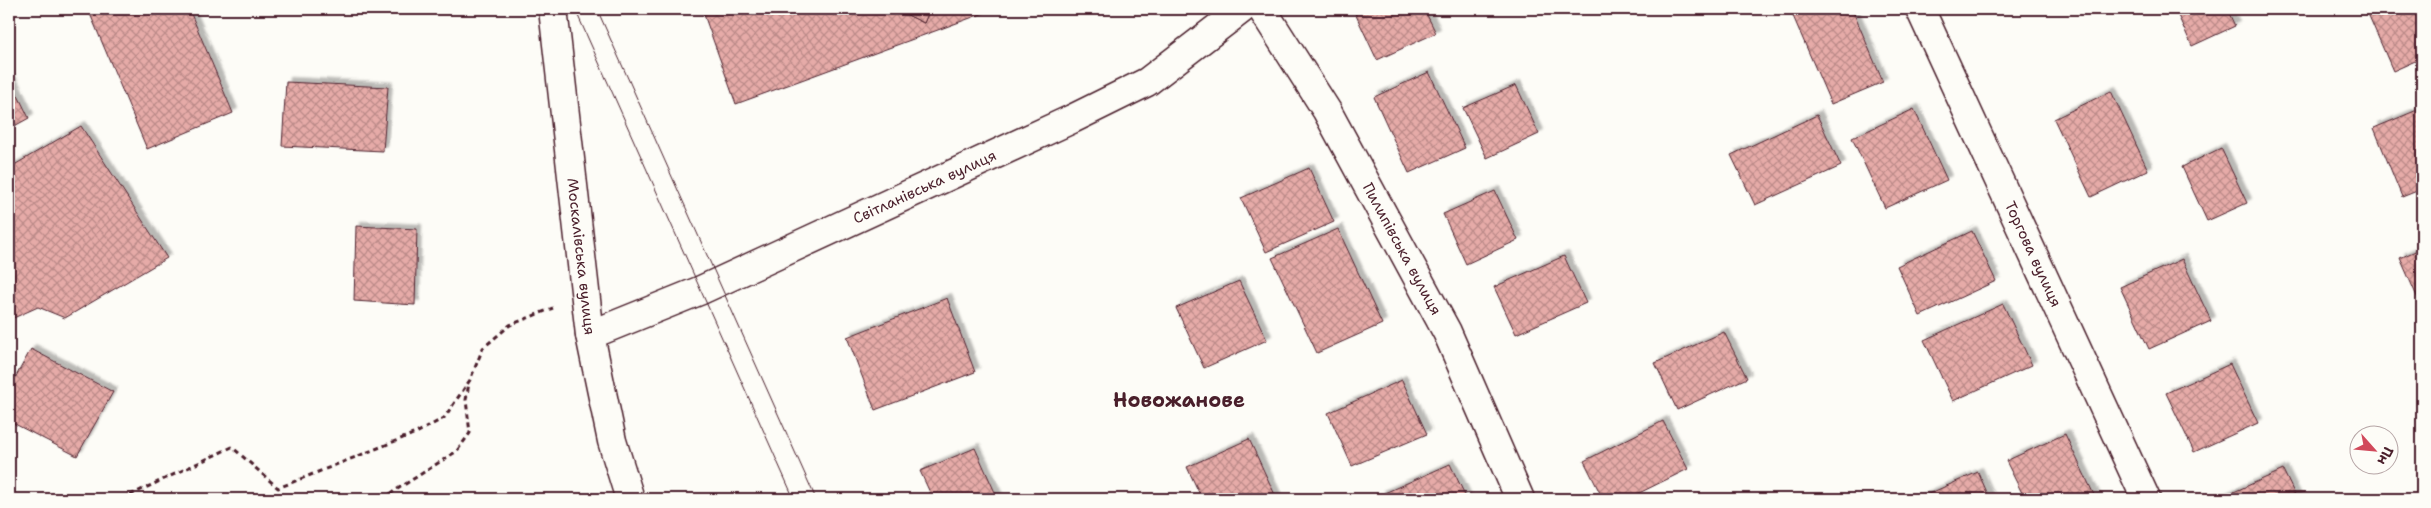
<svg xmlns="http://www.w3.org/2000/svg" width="2431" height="508" font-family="'Shantell Sans',sans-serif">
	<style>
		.building { fill: url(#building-cross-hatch); stroke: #4a1f2b; filter: url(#shadow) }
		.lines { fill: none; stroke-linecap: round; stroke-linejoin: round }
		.minor-casing { stroke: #4a1f2b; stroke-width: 31 }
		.tertiary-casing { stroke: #4a1f2b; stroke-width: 31 }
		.path { stroke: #4a1f2b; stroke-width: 3; stroke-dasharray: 5 4; stroke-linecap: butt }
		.minor { stroke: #fdfcf7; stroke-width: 28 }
		.tertiary { stroke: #fdfcf7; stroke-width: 28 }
		.tram { stroke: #4a1f2b; stroke-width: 1 }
		.labels { text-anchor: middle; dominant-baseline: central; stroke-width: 4.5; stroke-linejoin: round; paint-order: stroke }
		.street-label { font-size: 15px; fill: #4a1f2b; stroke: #fdfcf7 }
		.district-label { font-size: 20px; font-weight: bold; fill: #4a1f2b; stroke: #fdfcf7 }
	</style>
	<defs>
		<pattern id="building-cross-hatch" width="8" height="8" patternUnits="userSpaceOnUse" patternTransform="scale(1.25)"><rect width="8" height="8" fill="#e6aba8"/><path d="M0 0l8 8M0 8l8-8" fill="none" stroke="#bc8b89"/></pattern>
		<filter id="shadow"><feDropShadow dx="4.5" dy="-4.5" stdDeviation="1" flood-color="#0004"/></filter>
	</defs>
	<rect width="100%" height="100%" fill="#fdfcf7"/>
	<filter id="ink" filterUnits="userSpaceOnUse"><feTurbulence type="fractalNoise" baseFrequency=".02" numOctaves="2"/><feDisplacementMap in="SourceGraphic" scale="10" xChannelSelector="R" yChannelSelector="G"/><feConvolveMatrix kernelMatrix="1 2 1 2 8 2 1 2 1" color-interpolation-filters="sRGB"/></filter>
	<g filter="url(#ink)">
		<!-- building -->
		<g class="building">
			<polygon points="88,9 189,9 233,113 147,149"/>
			<polygon points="702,9 895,9 924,23 930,9 995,9 736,104"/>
			<polygon points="895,9 930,9 924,23"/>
			<polygon points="1353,9 1424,9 1436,33 1377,60"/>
			<polygon points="1790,9 1852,9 1883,82 1831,104"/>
			<polygon points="2175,9 2227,9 2235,26 2192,46"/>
			<polygon points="2366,9 2422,9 2422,58 2393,71"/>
			<polygon points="1429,72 1465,148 1409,173 1374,97"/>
			<polygon points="9,77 29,118 9,129"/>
			<polygon points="286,82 388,87 383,151 282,146"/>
			<polygon points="1516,85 1539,134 1487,158 1463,108"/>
			<polygon points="2111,91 2148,170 2091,197 2054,119"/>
			<polygon points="2422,108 2422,189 2402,197 2374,128"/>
			<polygon points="1914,109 1947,180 1885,208 1852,138"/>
			<polygon points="1817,115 1841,166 1755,205 1731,155"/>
			<polygon points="81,126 167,258 65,318 38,307 9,320 9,168"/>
			<polygon points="2221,148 2247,203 2207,221 2182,167"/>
			<polygon points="1309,168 1334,222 1266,252 1241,198"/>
			<polygon points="1495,191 1518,240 1466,264 1443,214"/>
			<polygon points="356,226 417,229 415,305 354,301"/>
			<polygon points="1338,229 1382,324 1317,353 1272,258"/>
			<polygon points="1972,231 1996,281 1920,316 1897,266"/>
			<polygon points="2422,248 2422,308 2400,258"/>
			<polygon points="1564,256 1586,303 1516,334 1494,287"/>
			<polygon points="2182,259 2211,321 2149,349 2120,287"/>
			<polygon points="1239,281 1267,340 1204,368 1176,308"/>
			<polygon points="947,298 975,372 875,410 847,337"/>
			<polygon points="2003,304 2032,365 1953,401 1924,340"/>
			<polygon points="1724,332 1747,378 1677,410 1655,363"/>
			<polygon points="31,349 113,392 77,456 9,421 9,389"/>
			<polygon points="2230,364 2258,423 2194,452 2166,393"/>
			<polygon points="1402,380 1427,434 1352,466 1328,413"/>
			<polygon points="1663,421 1688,469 1627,499 1603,499 1584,461"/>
			<polygon points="2065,434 2096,499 2025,499 2006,461"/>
			<polygon points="1249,439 1277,499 1202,499 1187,467"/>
			<polygon points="975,448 998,499 933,499 920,471"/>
			<polygon points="1450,464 1467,499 1382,499 1380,495"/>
			<polygon points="2283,470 2297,499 2218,499"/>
			<polygon points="1978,472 1990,499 1917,499"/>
		</g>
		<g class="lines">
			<!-- minor casing -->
			<g class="minor-casing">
				<g id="minor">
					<path id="s1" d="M1262,9l65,102 120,221 73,167"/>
					<path id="s2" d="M1920,9l226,490"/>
					<path id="s3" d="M590,335l109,-44 373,-172 75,-37 95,-73"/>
				</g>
			</g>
			<!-- tertiary casing -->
			<g class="tertiary-casing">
				<g id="tertiary">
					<path id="s4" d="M553,9l37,326 22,106 18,58"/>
				</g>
			</g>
			<!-- path -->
			<g class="path">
				<polyline points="122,499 232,447 278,488 418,432 444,418 470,380 483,348 510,325 553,308"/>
				<polyline points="382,499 457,451 470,433 466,400 469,383"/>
			</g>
			<!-- minor -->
			<use href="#minor" class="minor"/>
			<!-- tertiary -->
			<use href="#tertiary" class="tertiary"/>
			<!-- tram -->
			<g class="tram">
				<polyline points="575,9 794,499"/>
				<polyline points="597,9 816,499"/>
			</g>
		</g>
	</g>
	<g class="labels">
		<!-- street labels -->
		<g class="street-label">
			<text stroke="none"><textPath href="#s3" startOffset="366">Світланівська вулиця</textPath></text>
			<text stroke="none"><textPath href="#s1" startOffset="278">Пилипівська вулиця</textPath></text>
			<text stroke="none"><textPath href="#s2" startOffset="270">Торгова вулиця</textPath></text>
			<text stroke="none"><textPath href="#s4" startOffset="249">Москалівська вулиця</textPath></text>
		</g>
		<!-- district labels -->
		<g class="district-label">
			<text x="1179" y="400">Новожанове</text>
		</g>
	</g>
	<!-- margin -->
	<rect width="2431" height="508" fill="none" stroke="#fdfcf7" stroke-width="30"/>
	<rect x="15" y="15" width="2401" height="478" fill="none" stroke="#4a1f2b" stroke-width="2" filter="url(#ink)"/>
	<!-- north arrow -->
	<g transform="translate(2374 450) rotate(117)"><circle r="24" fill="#fdfcf7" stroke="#b5a4a5"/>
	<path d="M0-4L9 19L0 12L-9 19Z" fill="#d1495b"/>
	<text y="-8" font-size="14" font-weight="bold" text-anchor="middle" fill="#4a1f2b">Пн</text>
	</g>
</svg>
